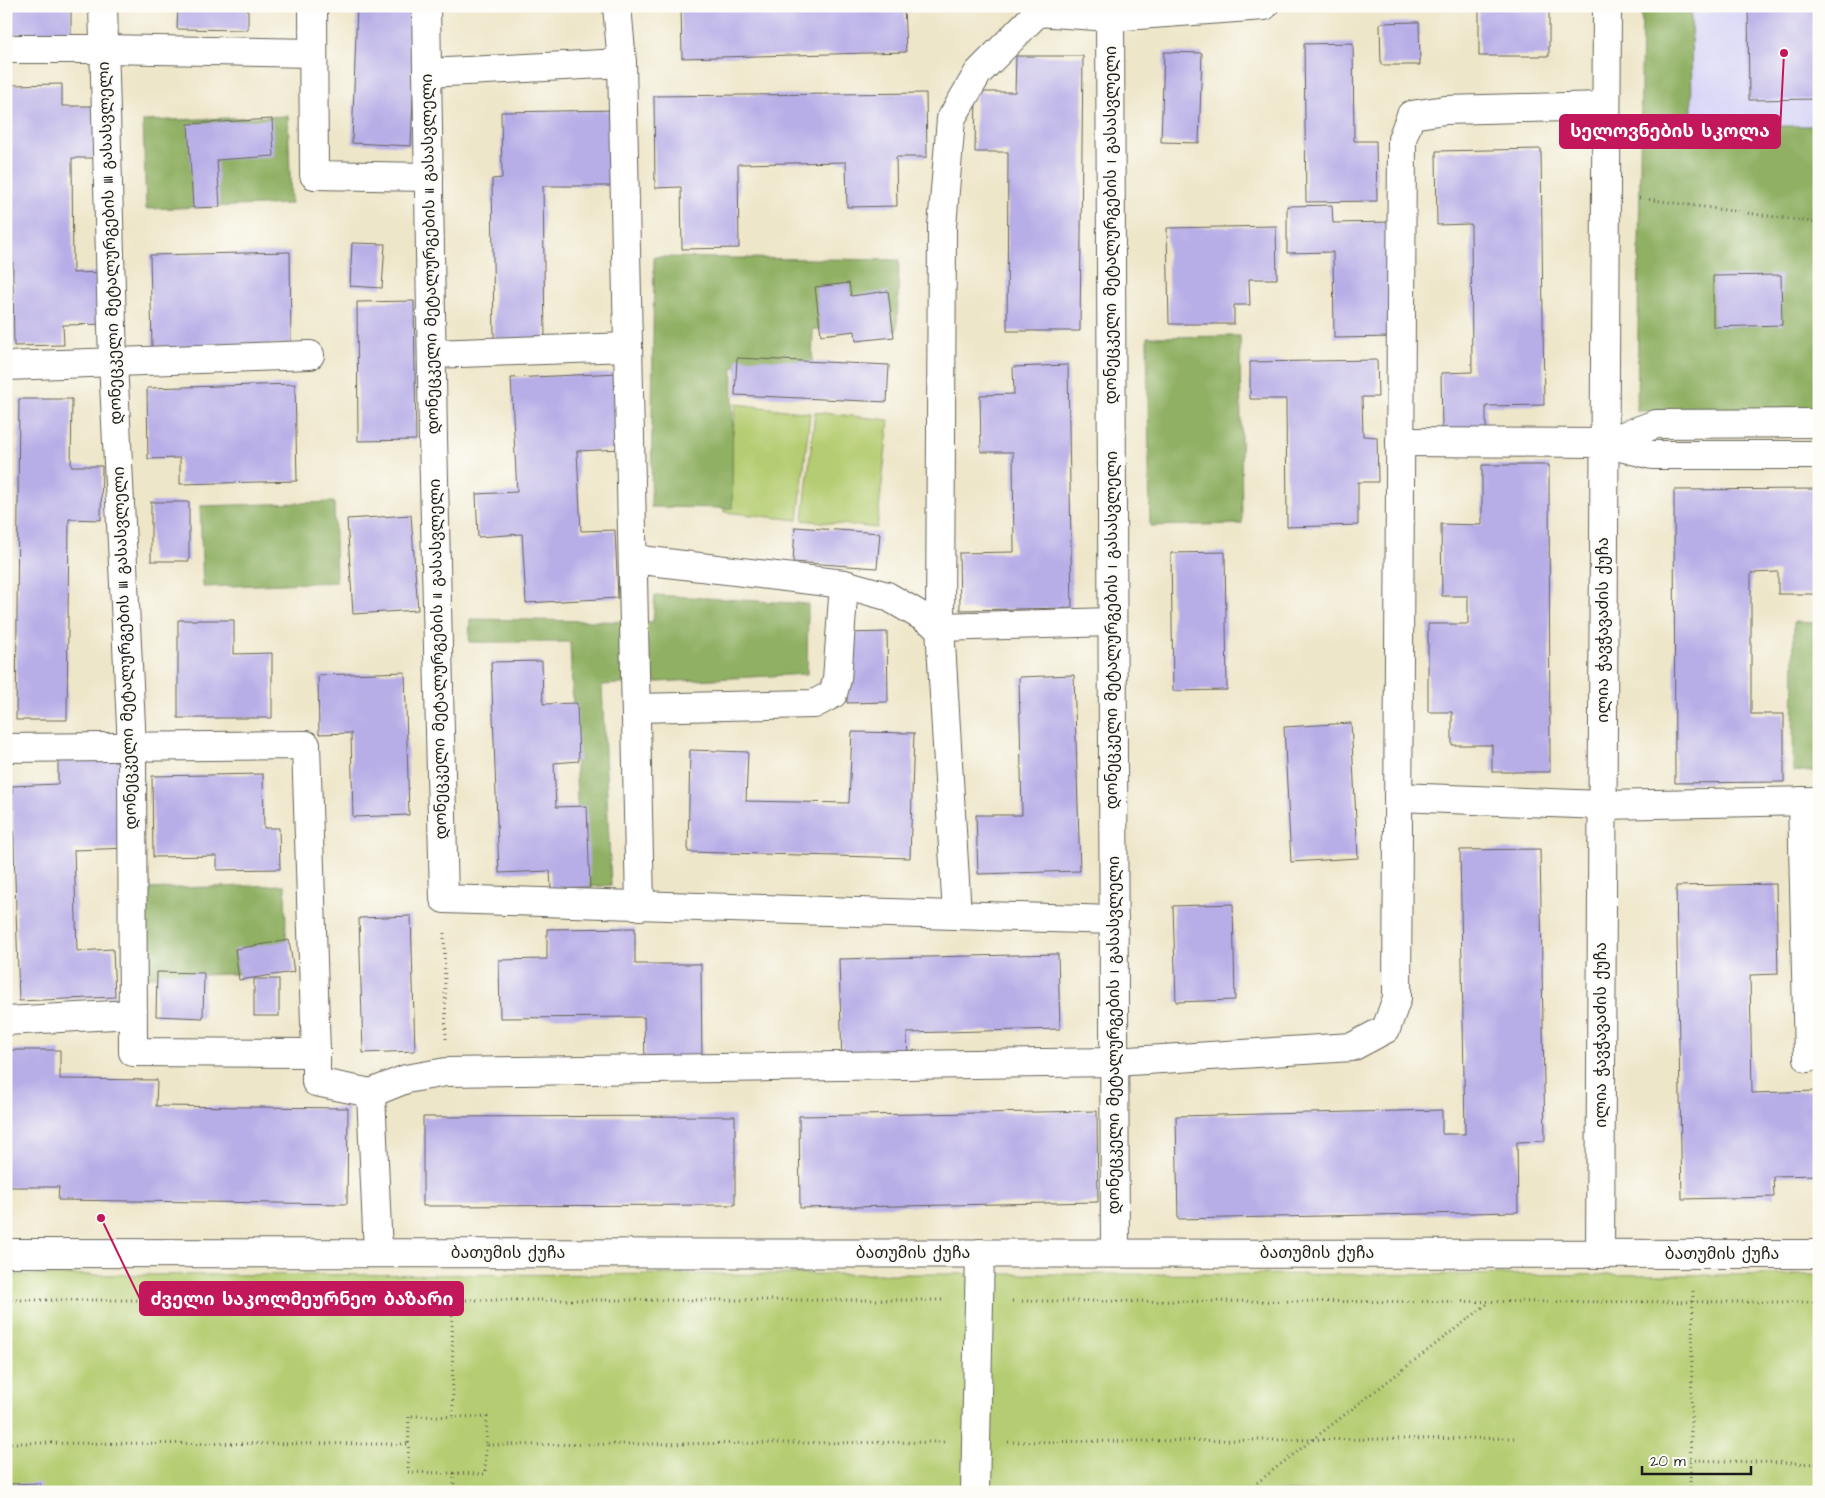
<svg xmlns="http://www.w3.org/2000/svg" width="1825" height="1498" font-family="'Architects Daughter','Noto Sans Georgian',sans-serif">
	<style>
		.built { fill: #d9d7f7 }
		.green { fill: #b5cd72; stroke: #687447 }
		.forest { fill: #90b064; stroke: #566640 }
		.building { fill: #b8aee7 }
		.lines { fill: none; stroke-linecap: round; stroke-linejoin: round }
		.minor-casing { stroke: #666359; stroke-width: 30 }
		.path { stroke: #666359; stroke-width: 3; stroke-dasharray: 1 4; stroke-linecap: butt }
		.minor { stroke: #fff; stroke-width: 28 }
		.labels { text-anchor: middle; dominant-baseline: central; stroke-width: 4.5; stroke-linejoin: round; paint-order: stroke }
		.street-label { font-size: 16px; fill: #1c1c1c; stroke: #fdfcf7 }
		.leader { fill: none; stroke: #c2185b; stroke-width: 2 }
		.callout-dot { fill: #c2185b; stroke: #fdfcf7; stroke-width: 2 }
		.callout { fill: #c2185b; stroke: #c2185b; stroke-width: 2 }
		.callout-label { font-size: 18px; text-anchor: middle; font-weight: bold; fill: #fff }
	</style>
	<rect width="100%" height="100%" fill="#fdfcf7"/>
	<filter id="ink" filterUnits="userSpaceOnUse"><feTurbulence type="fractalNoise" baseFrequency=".02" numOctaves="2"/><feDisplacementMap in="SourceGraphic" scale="10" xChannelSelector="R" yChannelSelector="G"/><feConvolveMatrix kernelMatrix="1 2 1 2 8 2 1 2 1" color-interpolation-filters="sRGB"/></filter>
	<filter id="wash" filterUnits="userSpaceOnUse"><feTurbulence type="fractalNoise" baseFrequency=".0096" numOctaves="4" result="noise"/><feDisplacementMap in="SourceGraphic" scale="20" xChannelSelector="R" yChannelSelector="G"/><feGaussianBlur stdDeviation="1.12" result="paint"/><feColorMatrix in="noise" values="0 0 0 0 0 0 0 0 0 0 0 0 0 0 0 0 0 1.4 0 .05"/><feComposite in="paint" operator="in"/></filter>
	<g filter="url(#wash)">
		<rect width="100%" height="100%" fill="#eee6c9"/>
		<!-- built -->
		<rect class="built" x="1691" y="6" width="128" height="120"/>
		<!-- green -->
		<g class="green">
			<polygon points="736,404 810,413 798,520 724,512"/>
			<polygon points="815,412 889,420 877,528 803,520"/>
			<polygon points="977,1274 1819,1275 1819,1492 6,1492 6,1275"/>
		</g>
		<!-- forest -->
		<g class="forest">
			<polygon points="1642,6 1691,6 1692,126 1819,126 1819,413 1637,411"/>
			<polygon points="288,116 291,204 146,209 143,121"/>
			<polygon points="654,257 899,260 897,330 813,329 812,368 733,367 732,508 651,507"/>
			<polygon points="1240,336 1242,524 1150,526 1147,337"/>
			<polygon points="334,502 336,582 203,587 200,506"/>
			<polygon points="655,595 808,604 807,674 602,685 611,885 581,888 570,642 469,642 470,619 653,622"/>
			<polygon points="1794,622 1819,623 1819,1067 1815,1067 1818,772 1793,771"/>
			<polygon points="285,885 287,972 143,977 141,889"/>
		</g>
		<g id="blocks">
			<!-- building -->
			<g class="building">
				<polygon points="7,6 71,6 71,39 7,40"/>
				<polygon points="178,6 248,6 248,30 177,29"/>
				<polygon points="357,6 417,6 411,146 352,143"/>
				<polygon points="681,6 904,6 906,52 682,58"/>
				<rect x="1479" y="6" width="70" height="50"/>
				<polygon points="1748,6 1819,6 1819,99 1749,100"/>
				<polygon points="1419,22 1420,65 1381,65 1380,23"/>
				<polygon points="1353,43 1354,141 1376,141 1377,201 1306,202 1304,44"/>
				<polygon points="1164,52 1202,53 1199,143 1161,142"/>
				<polygon points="1016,56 1083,56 1080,331 1007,331 1008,152 975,152 976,92 1015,92"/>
				<polygon points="62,84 62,106 105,106 106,158 72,158 73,273 109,272 110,324 63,325 64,345 14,346 10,85"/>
				<polygon points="926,93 927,157 896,157 897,206 847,207 846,162 738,164 739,248 682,249 681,187 655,188 654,96"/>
				<polygon points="617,110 618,186 543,186 545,339 494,339 492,179 502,178 501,112"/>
				<polygon points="272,119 274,156 217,160 220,207 193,208 188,124"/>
				<polygon points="1541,149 1544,405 1486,406 1486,430 1442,430 1441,373 1472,372 1471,224 1437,225 1436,151"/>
				<polygon points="1332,205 1333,223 1395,222 1396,337 1334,338 1333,252 1287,253 1287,206"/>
				<polygon points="1276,226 1277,279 1249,279 1250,305 1234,305 1234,324 1169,324 1167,228"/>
				<polygon points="352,243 385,244 382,288 350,286"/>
				<polygon points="290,252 291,344 152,348 150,255"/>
				<polygon points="1781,275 1782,325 1713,327 1713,276"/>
				<polygon points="849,283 851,296 888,291 894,337 856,341 855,331 821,335 815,287"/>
				<polygon points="414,301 416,440 358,441 357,302"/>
				<polygon points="737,358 889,365 887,402 735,395"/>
				<polygon points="1377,360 1378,397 1362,397 1363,436 1377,437 1378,482 1358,482 1358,525 1287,527 1286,399 1250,399 1250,362"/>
				<polygon points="1068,365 1072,608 960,610 959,553 1014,552 1013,452 981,452 980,395 1014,394 1013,367"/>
				<polygon points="619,373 622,449 577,451 581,531 615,530 618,598 526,603 522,534 478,537 476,494 517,492 511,378"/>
				<polygon points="295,384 297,481 180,484 180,458 148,459 147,388"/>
				<polygon points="19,399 72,399 71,466 102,466 101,520 69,519 67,720 16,720"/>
				<polygon points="1482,465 1549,465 1550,772 1492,772 1492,745 1452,745 1452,712 1428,712 1428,624 1468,624 1468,596 1442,596 1441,524 1482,525"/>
				<polygon points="1819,489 1819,594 1778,594 1778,572 1751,573 1751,714 1784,714 1784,782 1675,783 1674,490"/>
				<rect x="151" y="502" width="38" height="59"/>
				<polygon points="411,515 418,610 353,614 347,519"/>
				<polygon points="795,527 880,533 877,568 793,562"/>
				<polygon points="1225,552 1227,690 1173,691 1171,553"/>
				<polygon points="178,620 234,620 234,654 272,653 272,718 178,718"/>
				<polygon points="887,632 888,702 847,703 846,633"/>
				<polygon points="542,661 543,704 577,703 579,761 554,763 556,807 587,806 590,888 551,889 550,871 499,873 491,662"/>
				<polygon points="405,672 409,815 353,817 351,733 319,734 318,675"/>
				<polygon points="1074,675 1080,871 978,874 976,815 1022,815 1019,677"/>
				<polygon points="1351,723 1358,858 1291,862 1284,727"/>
				<polygon points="852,732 914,733 910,858 688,852 690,750 748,752 746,801 849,803"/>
				<polygon points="126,758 129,848 74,850 77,951 113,949 115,997 19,1001 12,786 58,784 58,761"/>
				<polygon points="263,774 264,828 279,828 280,869 217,870 217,856 153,857 152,776"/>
				<polygon points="1540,849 1545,1141 1517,1142 1518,1212 1178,1219 1176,1116 1442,1110 1442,1134 1465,1134 1460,850"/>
				<polygon points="1776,884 1778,974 1750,975 1752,1093 1819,1091 1819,1175 1773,1176 1774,1197 1682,1199 1676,886"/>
				<polygon points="1233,904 1235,1000 1176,1002 1173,906"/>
				<polygon points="411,916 415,1051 363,1053 359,918"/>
				<polygon points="635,928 635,964 701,964 702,1064 645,1065 644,1017 500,1018 499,960 547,959 547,929"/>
				<polygon points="289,940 294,972 239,980 235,949"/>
				<polygon points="1058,954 1060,1029 907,1033 908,1062 842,1064 839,959"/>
				<polygon points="157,972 204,973 203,1018 156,1016"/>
				<rect x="254" y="979" width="25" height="37"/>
				<polygon points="6,1050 60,1050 60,1079 157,1080 156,1106 348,1108 347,1204 58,1200 59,1187 6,1187"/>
				<polygon points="1097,1111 1098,1202 800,1208 799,1116"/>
				<polygon points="735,1116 735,1205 423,1206 423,1117"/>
				<polygon points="40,1483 40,1492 6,1492 6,1484"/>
			</g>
		</g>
	</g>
	<g filter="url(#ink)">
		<use href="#blocks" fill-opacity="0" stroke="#666359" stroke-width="1"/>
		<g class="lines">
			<!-- minor casing -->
			<g class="minor-casing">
				<g id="minor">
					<polyline points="103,6 113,362 132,746 133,1052 316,1053 316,1082 371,1093"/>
					<polyline points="313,6 314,175 429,177"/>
					<polyline points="426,6 433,438 444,899 1114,920"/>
					<polyline points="617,6 622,63 640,906"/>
					<polyline points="1034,6 1038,12 1110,17 1264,6"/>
					<polyline points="1110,6 1115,1253"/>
					<polyline points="6,49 104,49 313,53"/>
					<polyline points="427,73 622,63"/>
					<polyline points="432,354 628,347"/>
					<polyline points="6,366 310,355"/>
					<polyline points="1400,442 1604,443 1652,455 1819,455"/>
					<polyline points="1604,443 1656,424 1819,423"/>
					<polyline points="633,559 844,584 887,596 940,627 1112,622"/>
					<polyline points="636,708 814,704 833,694 837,679 844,584"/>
					<polyline points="6,748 306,745 316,1053"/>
					<polyline points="1398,797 1602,805 1819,801"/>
					<polyline points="1802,801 1808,1058"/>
					<polyline points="957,915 940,627 942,226 951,119 978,73 1038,12"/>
					<polyline points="6,1021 132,1014"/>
					<polyline points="6,1253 1819,1254"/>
					<polyline points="378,1253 371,1093 406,1079 446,1072 1114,1062 1352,1047 1386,1029 1397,998 1402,139 1411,115 1445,110 1606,106"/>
					<polyline points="1600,1254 1607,6"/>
					<polyline points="975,1492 980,1253"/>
				</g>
			</g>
			<!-- path -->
			<g class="path">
				<polyline points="1639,198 1819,223"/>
				<polyline points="444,933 446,1039"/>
				<polyline points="6,1300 946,1300"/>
				<polyline points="452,1300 453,1417"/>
				<polyline points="1012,1301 1819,1302"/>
				<polyline points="1008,1442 1517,1438"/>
				<polyline points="6,1443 408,1444"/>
				<polyline points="486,1445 485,1474 408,1472 409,1416 487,1417 486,1445 944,1442"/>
				<polyline points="1690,1460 1819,1464"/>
				<polyline points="454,1473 454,1492"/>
				<polyline points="1245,1492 1490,1302"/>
				<polyline points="1690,1492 1693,1287"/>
			</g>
			<!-- minor -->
			<use href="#minor" class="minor"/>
		</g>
	</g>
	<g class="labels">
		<!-- street labels -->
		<g class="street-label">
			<text transform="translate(1111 225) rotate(-90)">დონეცკელი მეტალურგების I გასასვლელი</text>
			<text transform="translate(110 243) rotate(-92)">დონეცკელი მეტალურგების III გასასვლელი</text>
			<text transform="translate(430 254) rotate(-91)">დონეცკელი მეტალურგების II გასასვლელი</text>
			<text transform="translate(1112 630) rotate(-90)">დონეცკელი მეტალურგების I გასასვლელი</text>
			<text transform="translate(1603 630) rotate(-90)">ილია ჭავჭავაძის ქუჩა</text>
			<text transform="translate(125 648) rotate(-92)">დონეცკელი მეტალურგების III გასასვლელი</text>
			<text transform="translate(438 659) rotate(-91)">დონეცკელი მეტალურგების II გასასვლელი</text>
			<text transform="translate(1114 1035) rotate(-90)">დონეცკელი მეტალურგების I გასასვლელი</text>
			<text transform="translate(1601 1035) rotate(-90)">ილია ჭავჭავაძის ქუჩა</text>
			<text x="508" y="1253">ბათუმის ქუჩა</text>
			<text x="913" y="1253">ბათუმის ქუჩა</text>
			<text x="1317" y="1253">ბათუმის ქუჩა</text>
			<text x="1722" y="1254">ბათუმის ქუჩა</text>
		</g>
	</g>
	<!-- callouts -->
	<path class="leader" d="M1784 53L1780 131M101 1218L140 1299"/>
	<g class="callout-dot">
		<circle cx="1784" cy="53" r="5"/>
		<circle cx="101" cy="1218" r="5"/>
	</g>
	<g class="callout">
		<rect x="1560" y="115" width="220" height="33" rx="5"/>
		<rect x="140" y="1282" width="323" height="33" rx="5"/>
	</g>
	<g class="callout-label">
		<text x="1670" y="137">სელოვნების სკოლა</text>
		<text x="302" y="1305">ძველი საკოლმეურნეო ბაზარი</text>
	</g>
	<!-- margin -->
	<rect width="1825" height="1498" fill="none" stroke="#fdfcf7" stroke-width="25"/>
	<!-- scale -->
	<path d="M1642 1466v8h109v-8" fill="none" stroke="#1c1c1c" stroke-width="2.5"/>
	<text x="1650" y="1466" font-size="15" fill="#1c1c1c" stroke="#fdfcf7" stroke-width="4" paint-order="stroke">20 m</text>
</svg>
